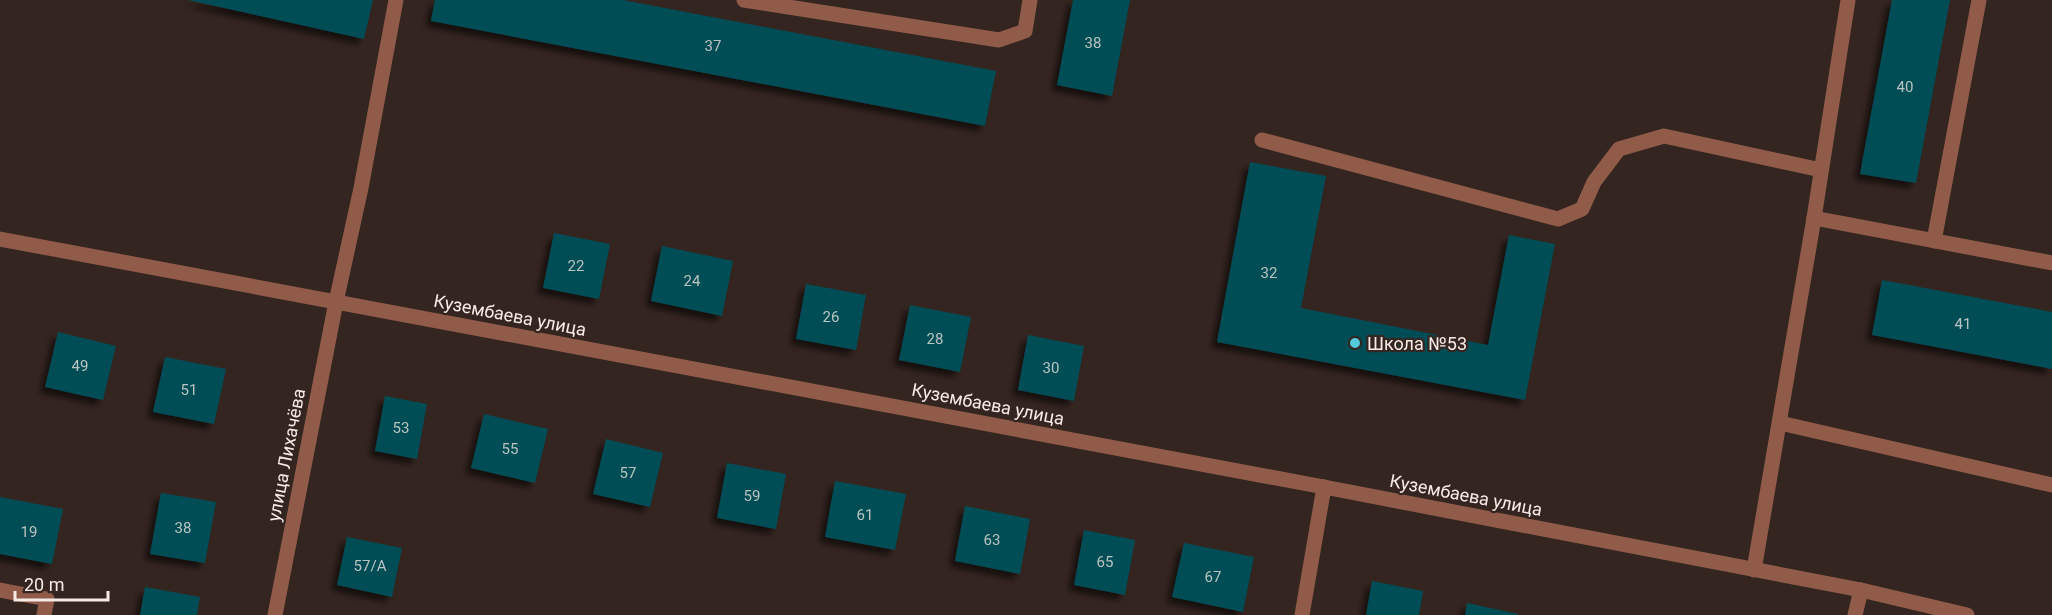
<svg xmlns="http://www.w3.org/2000/svg" width="2052" height="615" font-family="Roboto,sans-serif">
	<style>
		.building { fill: #064d55; filter: url(#shadow) }
		.lines { fill: none; stroke-linecap: round; stroke-linejoin: round }
		.minor { stroke: #905c49; stroke-width: 15 }
		.poi-dot { fill: #53cbda; stroke: #352520; stroke-width: 2 }
		.labels { text-anchor: middle; dominant-baseline: central; stroke-width: 4.5; stroke-linejoin: round; paint-order: stroke }
		.number-label { font-size: 15px; fill: #b9c3c2 }
		.street-label { font-size: 18px; fill: #f5eae6; stroke: #352520 }
		.poi-label { font-size: 18px; fill: #f5eae6; stroke: #352520; text-anchor: start }
	</style>
	<defs>
		<filter id="shadow"><feDropShadow dx="-5.5" dy="5.5" stdDeviation="3" flood-color="#0009"/></filter>
	</defs>
	<rect width="100%" height="100%" fill="#352520"/>
	<!-- building -->
	<g class="building">
		<polygon points="188,0 373,0 364,39"/>
		<polygon points="435,0 623,0 996,71 985,126 431,21"/>
		<polygon points="1073,0 1130,0 1112,96 1057,85"/>
		<polygon points="1892,0 1950,0 1916,183 1860,174"/>
		<polygon points="1250,162 1326,176 1301,308 1488,345 1509,235 1555,244 1525,400 1217,342"/>
		<polygon points="554,233 610,244 599,299 543,288"/>
		<polygon points="662,246 733,261 722,316 651,301"/>
		<polygon points="1882,280 2052,312 2052,369 1872,335"/>
		<polygon points="806,284 866,295 856,350 796,339"/>
		<polygon points="910,305 971,317 960,372 899,360"/>
		<polygon points="58,332 116,346 103,400 45,387"/>
		<polygon points="1028,335 1084,346 1074,401 1018,390"/>
		<polygon points="165,357 226,369 214,424 153,412"/>
		<polygon points="385,396 427,404 417,459 375,451"/>
		<polygon points="484,414 548,429 535,483 471,468"/>
		<polygon points="606,439 663,453 650,507 593,494"/>
		<polygon points="727,463 786,474 776,529 717,518"/>
		<polygon points="835,481 906,494 895,550 825,537"/>
		<polygon points="161,493 216,502 205,563 150,554"/>
		<polygon points="0,497 63,509 52,564 0,554"/>
		<polygon points="965,506 1030,519 1020,574 955,561"/>
		<polygon points="1084,530 1135,540 1125,595 1074,585"/>
		<polygon points="347,537 402,548 392,597 337,585"/>
		<polygon points="1184,543 1254,557 1243,612 1172,597"/>
		<polygon points="1372,581 1423,591 1419,615 1366,615"/>
		<polygon points="145,587 200,597 197,615 140,615"/>
		<polygon points="1467,603 1518,614 1518,615 1465,615"/>
	</g>
	<g class="lines">
		<!-- minor -->
		<g class="minor">
			<polyline points="744,0 999,40 1025,31 1030,0"/>
			<polyline points="1262,140 1558,219 1582,209 1594,182 1619,149 1664,136 1821,170"/>
			<polyline points="1814,218 2052,263"/>
			<polyline points="0,239 1324,487 1861,590 1967,615"/>
			<polyline points="1934,241 1979,0"/>
			<polyline points="1780,423 2052,485"/>
			<polyline points="1754,570 1814,218 1848,0"/>
			<polyline points="0,590 47,599 44,615"/>
			<polyline points="275,615 336,302 361,188 396,0"/>
			<polyline points="1302,615 1324,487"/>
			<polyline points="1855,615 1861,590"/>
		</g>
	</g>
	<!-- markers -->
	<circle class="poi-dot" cx="1355" cy="343" r="6"/>
	<g class="labels">
		<!-- number labels -->
		<g class="number-label">
			<text x="1093" y="43">38</text>
			<text x="713" y="46">37</text>
			<text x="1905" y="87">40</text>
			<text x="576" y="266">22</text>
			<text x="1269" y="273">32</text>
			<text x="692" y="281">24</text>
			<text x="831" y="317">26</text>
			<text x="1963" y="324">41</text>
			<text x="935" y="339">28</text>
			<text x="80" y="366">49</text>
			<text x="1051" y="368">30</text>
			<text x="189" y="390">51</text>
			<text x="401" y="428">53</text>
			<text x="510" y="449">55</text>
			<text x="628" y="473">57</text>
			<text x="752" y="496">59</text>
			<text x="865" y="515">61</text>
			<text x="183" y="528">38</text>
			<text x="29" y="532">19</text>
			<text x="992" y="540">63</text>
			<text x="1105" y="562">65</text>
			<text x="370" y="566">57/А</text>
			<text x="1213" y="577">67</text>
		</g>
		<!-- street labels -->
		<g class="street-label">
			<text transform="translate(510 315) rotate(11)">Кузембаева улица</text>
			<text transform="translate(988 404) rotate(11)">Кузембаева улица</text>
			<text transform="translate(286 455) rotate(-79)">улица Лихачёва</text>
			<text transform="translate(1466 495) rotate(11)">Кузембаева улица</text>
		</g>
		<!-- poi labels -->
		<g class="poi-label">
			<text x="1367" y="343">Школа №53</text>
		</g>
	</g>
	<!-- scale -->
	<path d="M15 591v9h93v-9" fill="none" stroke="#f5eae6" stroke-width="3"/>
	<text x="24" y="591" font-size="18" fill="#f5eae6" stroke="#352520" stroke-width="4.5" paint-order="stroke">20 m</text>
</svg>
